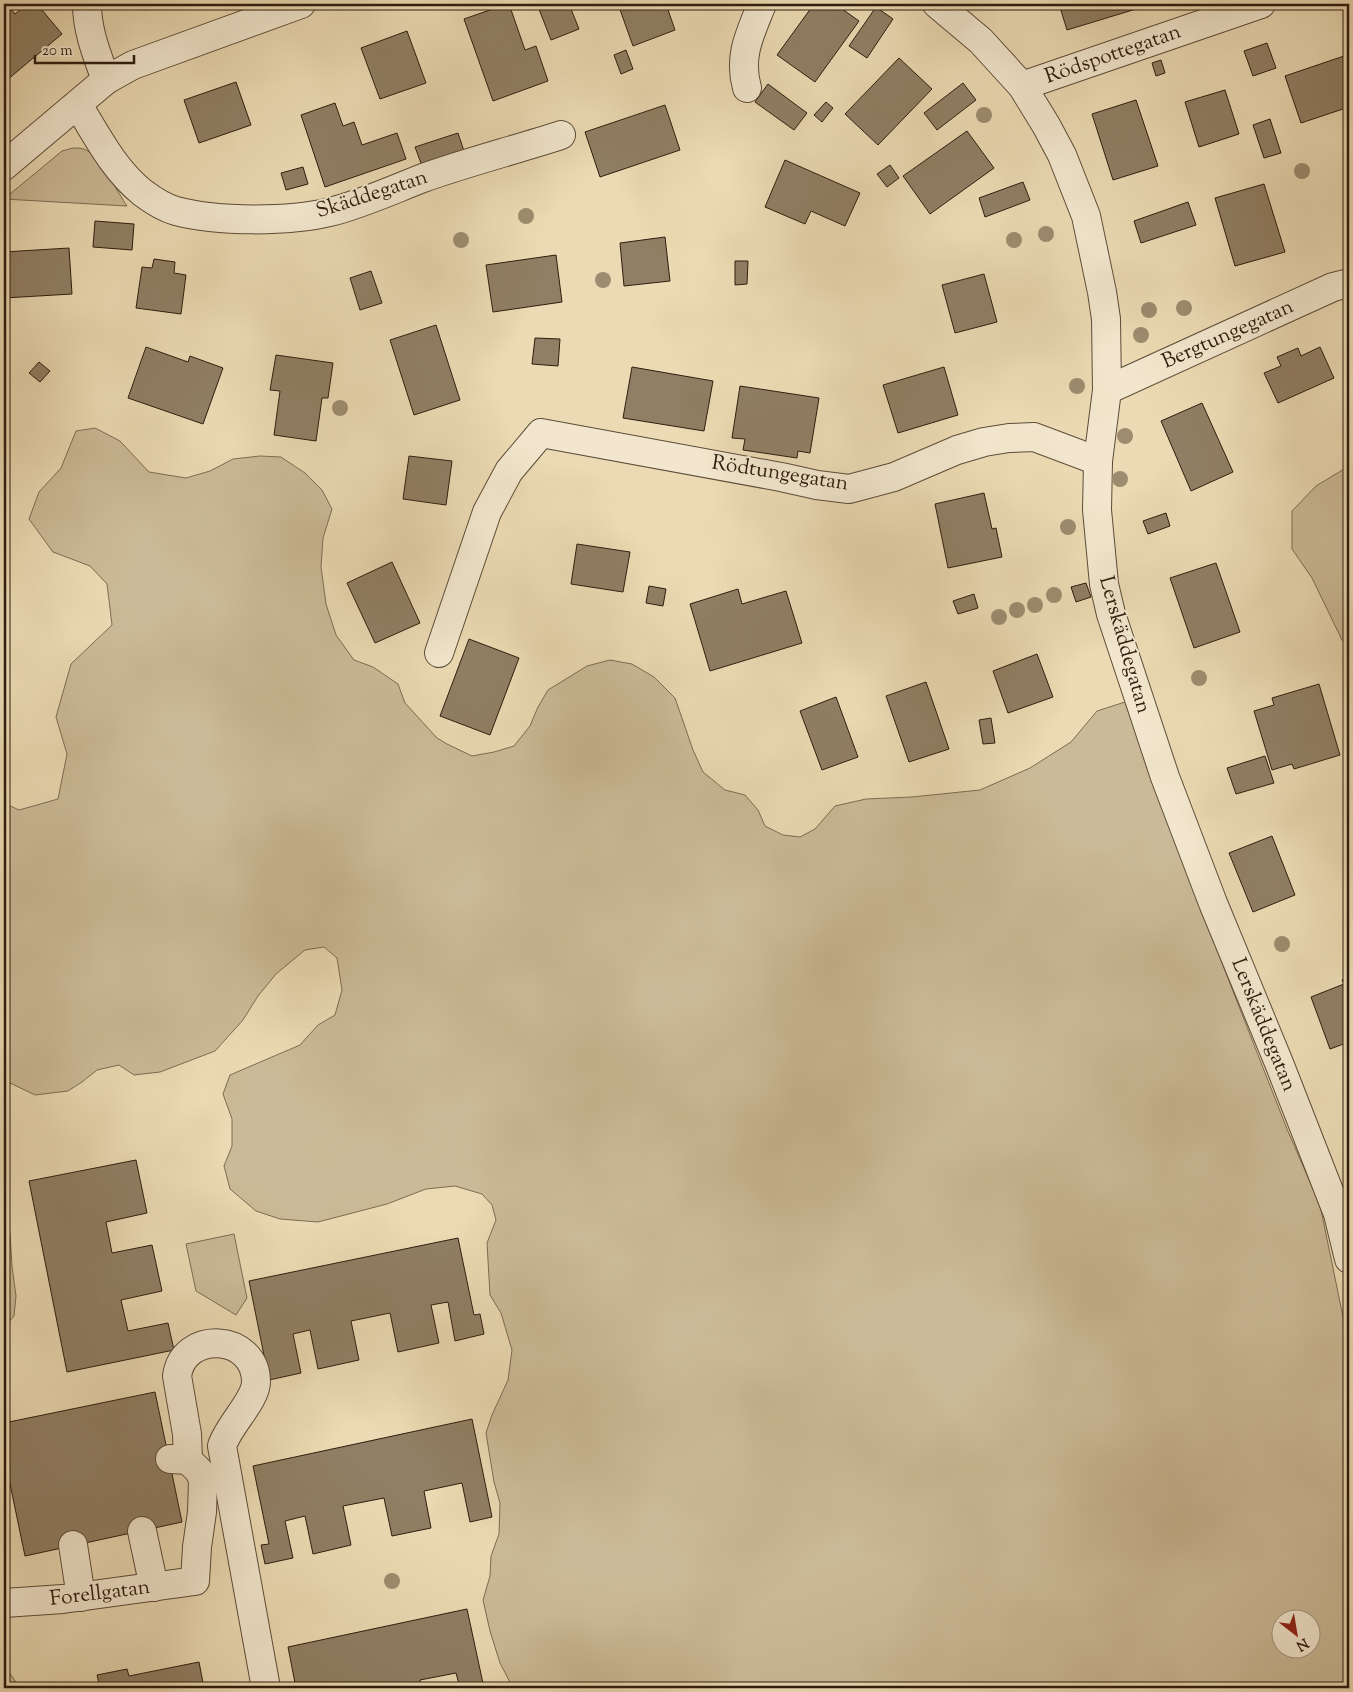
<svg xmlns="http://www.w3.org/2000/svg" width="1353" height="1692" font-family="'Sorts Mill Goudy',serif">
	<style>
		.green { fill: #cbba97; stroke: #7c6c53; fill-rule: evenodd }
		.building { fill: #907f64; stroke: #2e1d0f }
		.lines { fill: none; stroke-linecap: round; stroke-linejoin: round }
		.minor-casing { stroke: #5d4c38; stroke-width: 30 }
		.minor { stroke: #f2e7ce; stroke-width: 28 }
		.tree { fill: #9d8c6f }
		.labels { text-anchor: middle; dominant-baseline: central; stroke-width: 4; stroke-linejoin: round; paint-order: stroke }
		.street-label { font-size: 21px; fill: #2e1d0f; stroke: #f2e7ce }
	</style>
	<rect width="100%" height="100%" fill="#ebdab3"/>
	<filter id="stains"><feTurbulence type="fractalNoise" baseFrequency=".004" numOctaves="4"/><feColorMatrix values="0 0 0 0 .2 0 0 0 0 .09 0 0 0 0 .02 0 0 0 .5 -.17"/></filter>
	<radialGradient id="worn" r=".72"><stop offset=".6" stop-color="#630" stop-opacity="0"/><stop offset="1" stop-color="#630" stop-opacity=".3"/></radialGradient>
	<!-- green -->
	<g class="green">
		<path d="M73,148c6,0 10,0 15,3 13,8 30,42 39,55l-123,-7 58,-48z"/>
		<path d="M95,428l25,13 29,31 37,6 24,-7 23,-12 27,-3 21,1 24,16 17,17 10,19 -9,29 -2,29 5,37 10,31 18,25 19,7 25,17 7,19 32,35 10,6 25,12 22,-4 20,-6 16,-20 8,-19 10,-17 39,-24 23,-6 22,4 22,13 21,21 18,52 10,22 22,18 20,5 13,15 7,16 18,9 17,2 15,-8 20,-23 31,-7 46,-2 68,-7 50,-22 41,-26 26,-31 28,-9 49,137 57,147 56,143 33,76 29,141v342h-836l-13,-25 -10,-32 -7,-31 7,-24 1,-20 8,-22 1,-31 -6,-21 -8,-49 6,-18 16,-35 4,-30 -11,-37 -11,-18 -3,-52 9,-23 -4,-15 -10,-11 -27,-8 -29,3 -39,15 -69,18 -38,-3 -24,-8 -26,-22 -6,-23 8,-20v-27l-9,-25 7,-19 70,-30 18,-20 17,-10 7,-25 -5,-32 -13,-11 -19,3 -29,24 -18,22 -15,24 -28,31 -55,21 -26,3 -15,-10 -22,5 -15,12 -14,9 -33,4 -31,-15v-277l15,7 39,-11 9,-45 -11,-37 15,-53 41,-39 -5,-41 -17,-18 -37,-14 -24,-33 10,-27 22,-24 15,-37zM1280,1620h30v30h-30z"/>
		<polygon points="1349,466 1349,648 1342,640 1312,578 1292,549 1292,511 1316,486"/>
		<polygon points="4,1195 10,1234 12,1266 16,1296 14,1316 4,1328"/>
		<polygon points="234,1234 247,1298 236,1315 196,1291 186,1244"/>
		<polygon points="4,1647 9,1672 20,1688 4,1688"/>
	</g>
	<!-- building -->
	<g class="building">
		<polygon points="4,4 7,4 15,14 27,4 37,4 62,34 7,80 4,76"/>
		<polygon points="143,4 161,4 145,10"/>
		<polygon points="507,4 509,4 525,50 536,46 548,81 493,101 464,19"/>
		<polygon points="537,4 569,4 579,29 551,40"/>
		<polygon points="618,4 666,4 675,30 633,46"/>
		<polygon points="814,4 835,4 859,21 815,82 777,55"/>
		<polygon points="1059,4 1146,4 1146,6 1067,30"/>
		<polygon points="876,7 893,19 867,58 849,46"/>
		<polygon points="407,31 426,83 380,99 361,48"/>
		<polygon points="1267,43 1276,68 1253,76 1244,51"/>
		<polygon points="626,50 633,69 621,74 614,55"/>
		<polygon points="1347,55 1349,61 1349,107 1301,123 1285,76"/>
		<polygon points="899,58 932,89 878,145 845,114"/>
		<polygon points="1161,60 1165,73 1156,76 1152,63"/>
		<polygon points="236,82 251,125 199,143 184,100"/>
		<polygon points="963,83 976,100 937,130 924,113"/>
		<polygon points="768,84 807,113 794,130 755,102"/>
		<polygon points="1225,90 1239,134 1199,147 1185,102"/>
		<polygon points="1136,100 1158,166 1113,180 1092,114"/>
		<polygon points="826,102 833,108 822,122 814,115"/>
		<polygon points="335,103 343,126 354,122 362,145 397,133 406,159 325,187 301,115"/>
		<polygon points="665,105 680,150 600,177 585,132"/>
		<polygon points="1270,119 1281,153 1264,158 1253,125"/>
		<polygon points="967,131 994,168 930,214 903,176"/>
		<polygon points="458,133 467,160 425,174 415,147"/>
		<polygon points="785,160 860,193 845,226 811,211 805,224 765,207"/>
		<polygon points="890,165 899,178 887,187 877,174"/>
		<polygon points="303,167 308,184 286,190 281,173"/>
		<polygon points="1023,182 1030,200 985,217 979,198"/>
		<polygon points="1264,184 1285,252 1235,266 1215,198"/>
		<polygon points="1188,202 1196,225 1141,243 1134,221"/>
		<polygon points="95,221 134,224 132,250 93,247"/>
		<polygon points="665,237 670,281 624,286 620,243"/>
		<polygon points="69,248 72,294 4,298 4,252"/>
		<polygon points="556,255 562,302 493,312 486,265"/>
		<polygon points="154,259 175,262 174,273 186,275 181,314 136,308 142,267 152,268"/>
		<polygon points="735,261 748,261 747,284 735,285"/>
		<polygon points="371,271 382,303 360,310 350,278"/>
		<polygon points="984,274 997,322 955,333 942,285"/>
		<polygon points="436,325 460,400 414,415 390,340"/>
		<polygon points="535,338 560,339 558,366 532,364"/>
		<polygon points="146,347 188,362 190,356 223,368 203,424 128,398"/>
		<polygon points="1320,347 1334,378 1278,403 1264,373 1281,366 1277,357 1298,348 1301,356"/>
		<polygon points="276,355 333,363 328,398 322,398 316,441 274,435 280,391 270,390"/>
		<polygon points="39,362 50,371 40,382 29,373"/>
		<polygon points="632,367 713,381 704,431 623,418"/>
		<polygon points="944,367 958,415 898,433 883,385"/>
		<polygon points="740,386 819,398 810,453 798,451 797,458 743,450 745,439 732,438"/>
		<polygon points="1202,403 1233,472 1191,491 1161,421"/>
		<polygon points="409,456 452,461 446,505 403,499"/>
		<polygon points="984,493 992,529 996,528 1002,557 948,568 935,504"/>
		<polygon points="1166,513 1170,526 1148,534 1143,521"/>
		<polygon points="577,544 630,552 623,592 571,584"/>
		<polygon points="392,562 420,623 375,643 347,583"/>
		<polygon points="1216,563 1240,632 1194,648 1170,578"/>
		<polygon points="1086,583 1091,597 1076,602 1071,587"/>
		<polygon points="649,586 666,589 663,606 646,603"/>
		<polygon points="738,589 742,604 786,591 802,643 710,671 690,604"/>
		<polygon points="974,594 978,608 958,614 953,601"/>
		<polygon points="469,639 519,658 490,735 440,716"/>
		<polygon points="1037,654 1053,697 1008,713 993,671"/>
		<polygon points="926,682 949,749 909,762 886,696"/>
		<polygon points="1319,684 1340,755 1294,769 1292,764 1272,770 1254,711 1274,705 1272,698"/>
		<polygon points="836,697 858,757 822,770 800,711"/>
		<polygon points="991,718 995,743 983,744 979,720"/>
		<polygon points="1265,756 1274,783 1236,794 1227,768"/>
		<polygon points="1272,836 1295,895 1253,912 1229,853"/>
		<polygon points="1349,977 1349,1042 1330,1049 1311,997 1344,984 1342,980"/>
		<polygon points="136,1160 147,1213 106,1222 112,1253 152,1245 162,1291 121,1300 128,1331 168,1323 174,1350 67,1372 29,1181"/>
		<polygon points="458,1238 474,1315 480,1314 484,1334 455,1341 448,1302 431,1305 439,1343 398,1352 390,1313 351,1321 359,1360 318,1369 310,1330 293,1334 301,1373 269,1380 249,1281"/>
		<polygon points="155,1392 182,1522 25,1556 4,1455 4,1423"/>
		<polygon points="472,1419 492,1517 470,1522 462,1483 424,1491 431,1528 392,1536 384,1498 343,1506 351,1545 313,1554 305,1516 285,1521 293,1558 265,1564 261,1545 269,1544 253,1466"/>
		<polygon points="467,1609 484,1688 460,1688 456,1673 420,1680 421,1688 296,1688 288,1647"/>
		<polygon points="199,1662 204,1688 100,1688 97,1675 127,1669 129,1676"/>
	</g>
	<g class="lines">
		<!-- minor casing -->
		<g class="minor-casing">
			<g id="minor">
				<path d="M87,4c0,27 10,51 19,76"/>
				<polyline points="937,4 981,41 1022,86 1046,125 1062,155 1086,216 1102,292 1106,319 1107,390 1098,461 1097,510 1104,584 1111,614 1165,777 1213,903 1279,1063 1338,1214 1349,1259"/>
				<polyline points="1022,86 1261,4"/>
				<path d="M747,88c-9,-32 3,-54 15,-84"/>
				<path d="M78,105c19,31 36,65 65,88 8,6 22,15 33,18 41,11 113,11 154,1 32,-8 62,-22 93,-34 45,-16 92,-28 138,-43"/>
				<polyline points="4,166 106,80 133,65 301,4"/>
				<polyline points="1107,390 1333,287 1349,283"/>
				<polyline points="439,653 487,512 509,471 541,433 781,477 817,485 849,489 894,477 957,450 984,442 1009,438 1034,437 1098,461"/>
				<path d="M188,1460l-1,-26 -10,-58c6,-46 79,-43 79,6 0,18 -28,44 -34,64l44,242"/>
				<polyline points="142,1531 154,1587"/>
				<polyline points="73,1545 81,1597"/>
				<polyline points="4,1603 63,1599 195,1581 197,1547 202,1512 203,1480 199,1471 188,1460 170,1459"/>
			</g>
		</g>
		<!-- minor -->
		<use href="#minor" class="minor"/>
	</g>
	<!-- trees -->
	<g class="tree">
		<circle cx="984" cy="115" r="8"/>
		<circle cx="1302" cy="171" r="8"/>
		<circle cx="526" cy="216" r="8"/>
		<circle cx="1046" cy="234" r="8"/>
		<circle cx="461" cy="240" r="8"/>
		<circle cx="1014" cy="240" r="8"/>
		<circle cx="603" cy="280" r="8"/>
		<circle cx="1184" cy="308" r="8"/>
		<circle cx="1149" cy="310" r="8"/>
		<circle cx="1141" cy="335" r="8"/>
		<circle cx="1077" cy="386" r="8"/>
		<circle cx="340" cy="408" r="8"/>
		<circle cx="1125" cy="436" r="8"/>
		<circle cx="1120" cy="479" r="8"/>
		<circle cx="1068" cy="527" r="8"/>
		<circle cx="1054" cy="595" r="8"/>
		<circle cx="1035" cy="605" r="8"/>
		<circle cx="1017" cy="610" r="8"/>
		<circle cx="999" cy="617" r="8"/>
		<circle cx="1199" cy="678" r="8"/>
		<circle cx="1282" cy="944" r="8"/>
		<circle cx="392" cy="1581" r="8"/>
	</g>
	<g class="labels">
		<!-- street labels -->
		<g class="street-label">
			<text transform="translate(1113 55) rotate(-19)">Rödspottegatan</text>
			<text transform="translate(372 195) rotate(-18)">Skäddegatan</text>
			<text transform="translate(1228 335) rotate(-24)">Bergtungegatan</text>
			<text transform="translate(780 474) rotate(9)">Rödtungegatan</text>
			<text transform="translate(1124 645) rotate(74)">Lerskäddegatan</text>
			<text transform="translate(1263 1025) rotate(68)">Lerskäddegatan</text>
			<text transform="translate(100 1594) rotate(-7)">Forellgatan</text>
		</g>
	</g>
	<!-- margin -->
	<rect width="1353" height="1692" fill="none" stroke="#ebdab3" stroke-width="20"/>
	<rect x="5" y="5" width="1343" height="1682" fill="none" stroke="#2e1d0f" stroke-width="2.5"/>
	<rect x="10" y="10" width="1333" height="1672" fill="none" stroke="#2e1d0f"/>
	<!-- north arrow -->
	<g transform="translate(1296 1634) rotate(149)"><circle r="24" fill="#f2e7ce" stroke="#a49682"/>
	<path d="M0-4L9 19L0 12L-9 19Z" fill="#8f2418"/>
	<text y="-8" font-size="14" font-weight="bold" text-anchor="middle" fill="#2e1d0f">N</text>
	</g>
	<!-- scale -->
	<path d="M35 55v8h99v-8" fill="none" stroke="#2e1d0f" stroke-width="2.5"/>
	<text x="42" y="55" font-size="15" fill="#2e1d0f" stroke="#f2e7ce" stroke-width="4" paint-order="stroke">20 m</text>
	<rect width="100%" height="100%" filter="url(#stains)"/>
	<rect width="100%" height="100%" fill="url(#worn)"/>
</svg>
